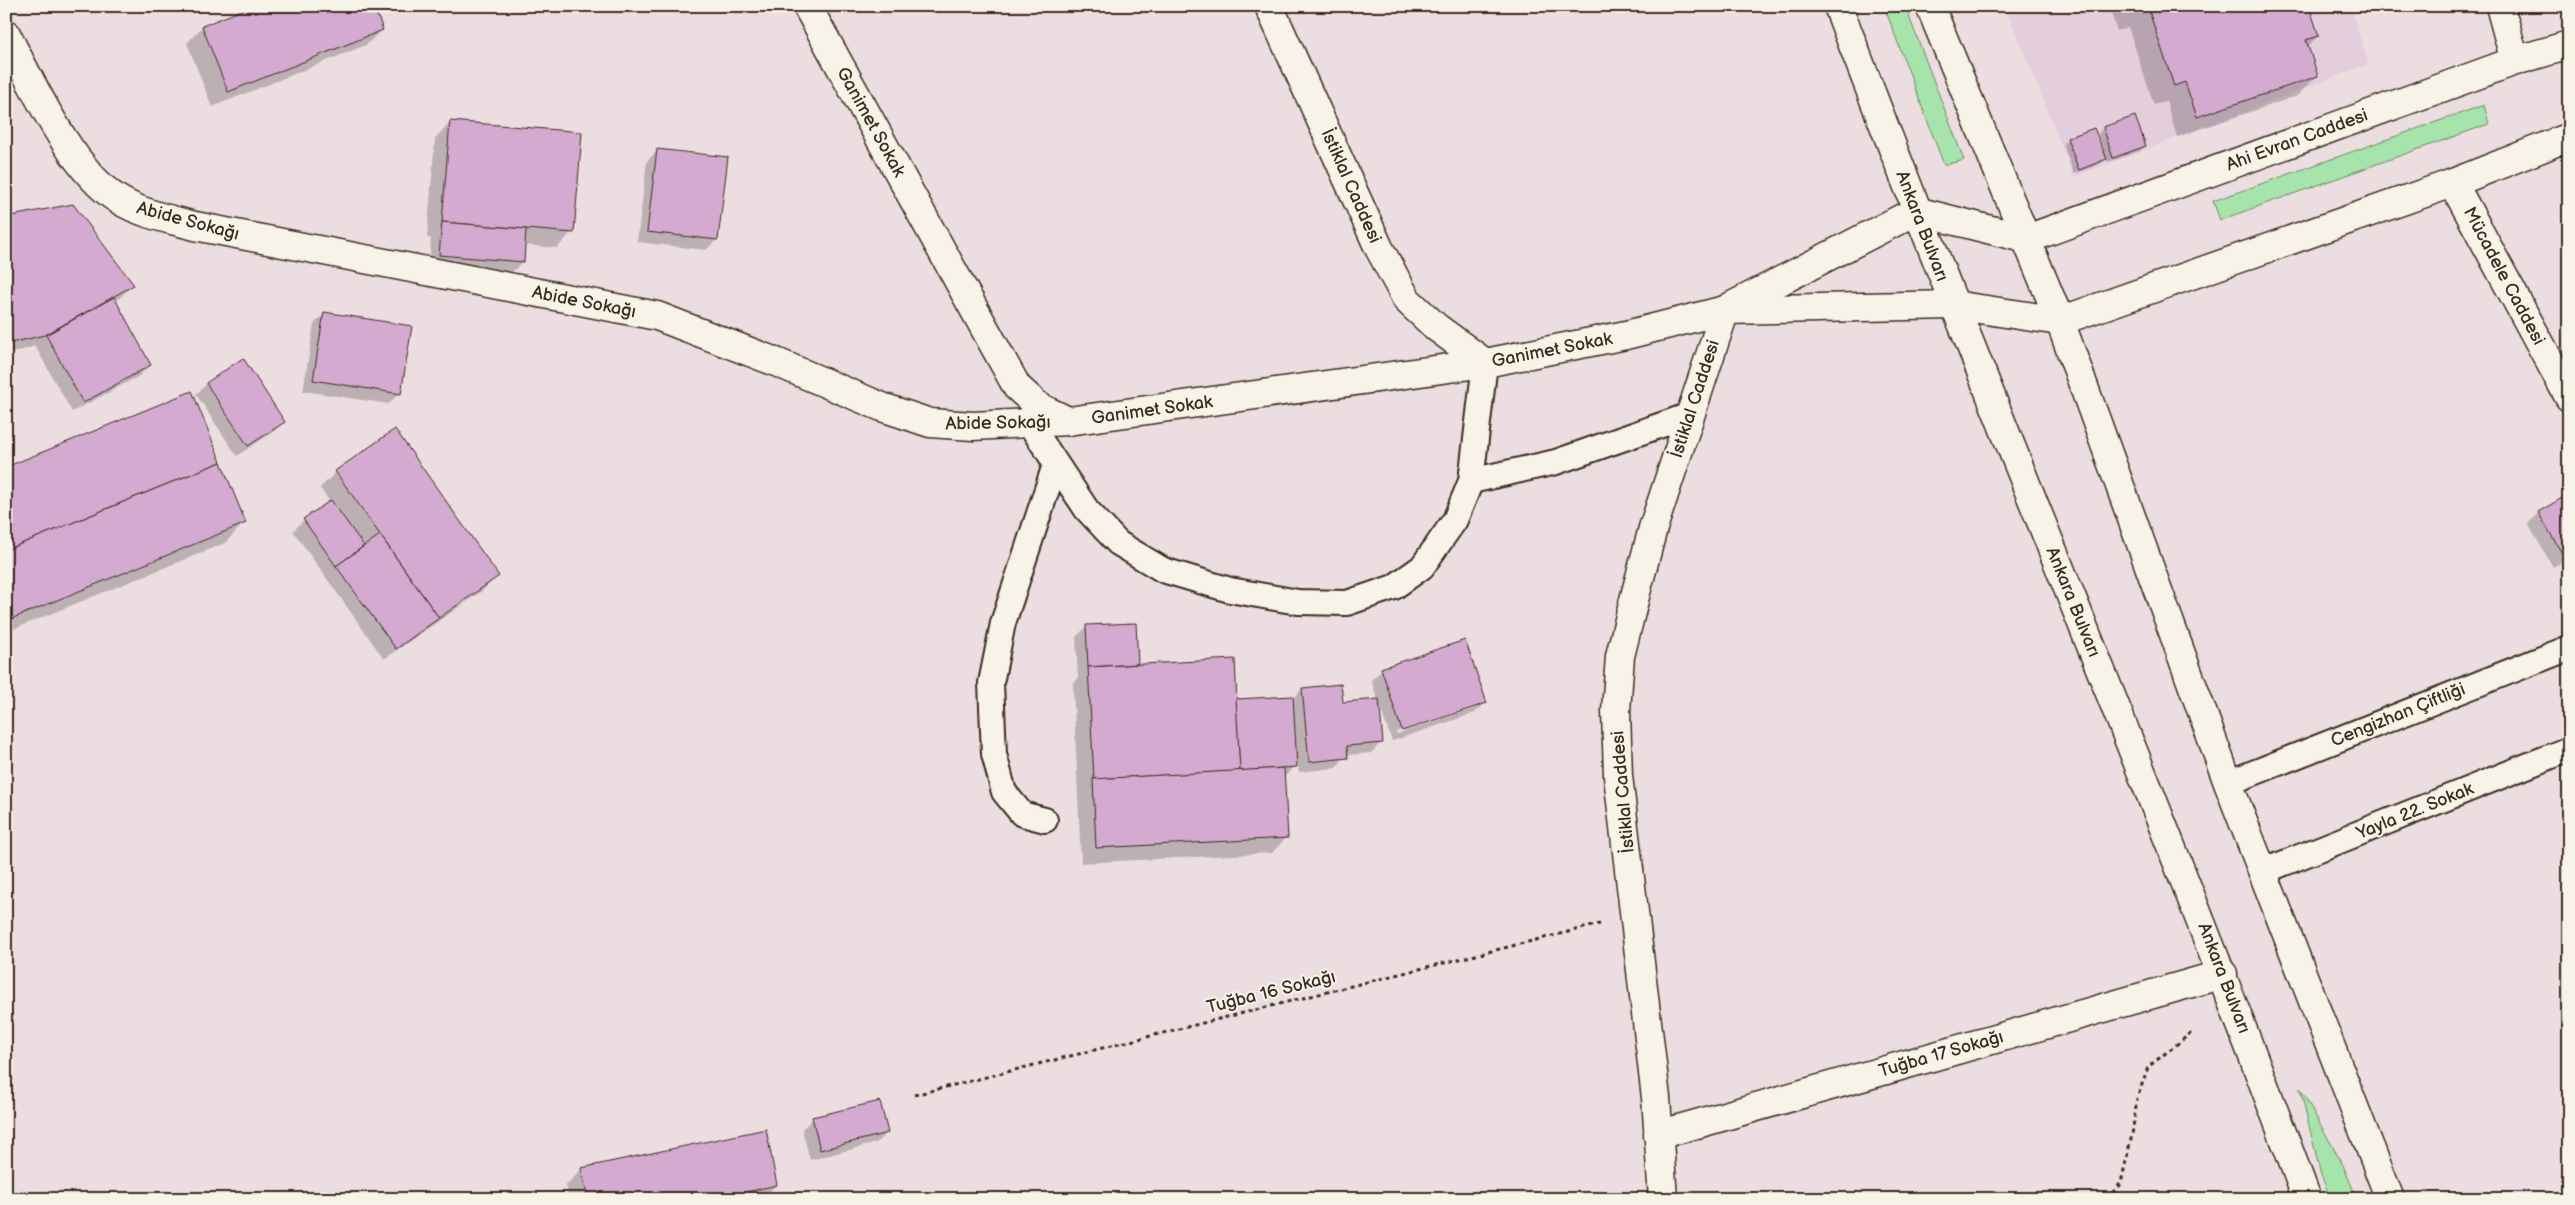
<svg xmlns="http://www.w3.org/2000/svg" width="2575" height="1205" font-family="'Balsamiq Sans',sans-serif">
	<style>
		.built { fill: #e5cedc }
		.green { fill: #a6e4ab; stroke: #708764 }
		.shadow { fill: #0003; fill-rule: evenodd }
		.building { fill: #d4aad0; stroke: #3b2a1e }
		.lines { fill: none; stroke-linecap: round; stroke-linejoin: round }
		.lane-casing { stroke: #3b2a1e; stroke-width: 28 }
		.street-casing { stroke: #3b2a1e; stroke-width: 31 }
		.secondary-casing { stroke: #3b2a1e; stroke-width: 31 }
		.path { stroke: #3b2a1e; stroke-width: 3; stroke-dasharray: 4 4; stroke-linecap: butt }
		.lane { stroke: #f7f3e8; stroke-width: 24 }
		.street { stroke: #f7f3e8; stroke-width: 28 }
		.secondary { stroke: #f7f3e8; stroke-width: 28 }
		.labels { text-anchor: middle; dominant-baseline: central; stroke-width: 4; stroke-linejoin: round; paint-order: stroke }
		.street-label { font-size: 18px; fill: #3b2a1e; stroke: #f7f3e8 }
	</style>
	<rect width="100%" height="100%" fill="#ecdde1"/>
	<filter id="ink" filterUnits="userSpaceOnUse"><feTurbulence type="fractalNoise" baseFrequency=".02" numOctaves="2"/><feDisplacementMap in="SourceGraphic" scale="10" xChannelSelector="R" yChannelSelector="G"/><feConvolveMatrix kernelMatrix="1 2 1 2 8 2 1 2 1" color-interpolation-filters="sRGB"/></filter>
	<g filter="url(#ink)">
		<!-- built -->
		<polygon class="built" points="2005,6 2350,6 2369,64 2074,177"/>
		<!-- green -->
		<g class="green">
			<polygon points="1884,6 1905,6 1964,160 1944,165"/>
			<polygon points="2484,105 2489,124 2220,220 2213,201"/>
			<polygon points="2300,1088 2343,1165 2357,1199 2331,1199 2321,1175"/>
		</g>
		<!-- shadow -->
		<g class="shadow">
			<polygon points="256,6 382,30 366,45 212,107 187,43 202,27"/>
			<polygon points="2109,6 2308,6 2318,36 2307,47 2317,76 2297,96 2177,137 2166,101 2154,105 2128,27 2117,31"/>
			<polygon points="451,122 572,232 557,248 524,245 523,261 512,272 429,265 431,238 427,238 435,138"/>
			<polygon points="2103,128 2145,146 2140,151 2108,162 2107,158 2100,164 2074,174 2063,144 2068,139 2104,149 2098,134"/>
			<polygon points="657,151 717,240 706,250 637,242 647,161"/>
			<polygon points="6,218 133,285 115,302 150,365 139,376 72,412 35,346 6,355"/>
			<polygon points="325,313 399,393 389,404 303,391 314,324"/>
			<polygon points="207,384 284,421 273,432 237,456 196,394"/>
			<polygon points="6,468 244,523 225,543 6,632"/>
			<polygon points="336,472 497,576 482,591 384,659 293,531 304,520 330,502 320,488"/>
			<polygon points="2569,495 2569,558 2553,567 2528,524 2538,513"/>
			<path d="M1086,627l50,37 -2,2 102,34h56l10,-11 39,14 37,-3 -7,-20 11,-10 104,32 -11,11 -83,28 -13,-36 3,37 -11,11 -25,2 -10,13 -37,4 -1,-8 -14,13 3,60 -15,16 -191,10 -8,-179 5,-5 -2,-42zM1475,706v2l-78,26 -1,-2z"/>
			<polygon points="813,1119 887,1133 876,1143 810,1160 802,1129"/>
			<polygon points="582,1169 776,1185 762,1199 569,1199 566,1185"/>
		</g>
		<!-- building -->
		<g class="building">
			<polygon points="252,6 374,6 383,30 228,92 202,26"/>
			<polygon points="2135,6 2309,6 2319,36 2306,40 2318,76 2197,117 2185,82 2174,86 2148,8 2137,12"/>
			<polygon points="2135,116 2146,146 2113,158 2103,127"/>
			<polygon points="450,121 582,132 574,233 442,222"/>
			<polygon points="2094,128 2107,159 2079,170 2067,138"/>
			<polygon points="657,149 728,157 718,240 647,232"/>
			<polygon points="73,204 134,285 45,335 6,344 6,217"/>
			<polygon points="442,222 526,229 524,262 439,255"/>
			<polygon points="114,297 151,365 83,403 46,335"/>
			<polygon points="324,312 412,326 401,394 313,380"/>
			<polygon points="243,358 285,422 248,446 206,383"/>
			<polygon points="192,391 221,462 6,550 6,467"/>
			<polygon points="395,429 499,576 439,618 335,471"/>
			<polygon points="221,462 246,523 6,621 6,550"/>
			<polygon points="2569,494 2569,555 2564,557 2538,512"/>
			<polygon points="331,500 364,546 336,566 303,519"/>
			<polygon points="380,535 439,618 396,649 336,566"/>
			<polygon points="1136,623 1138,664 1088,667 1086,625"/>
			<polygon points="1465,640 1487,703 1402,731 1381,668"/>
			<polygon points="1235,659 1240,771 1094,779 1088,667"/>
			<polygon points="1341,684 1343,702 1379,699 1383,743 1347,746 1348,758 1309,762 1302,688"/>
			<polygon points="1293,696 1297,767 1240,771 1236,699"/>
			<polygon points="1284,768 1288,838 1096,848 1093,779"/>
			<polygon points="880,1101 888,1133 820,1150 812,1117"/>
			<polygon points="766,1129 777,1185 715,1199 588,1199 581,1168"/>
		</g>
		<g class="lines">
			<!-- lane casing -->
			<g class="lane-casing">
				<g id="lane">
					<polyline points="1029,423 1087,510 1118,543 1163,570 1230,590 1298,602 1347,603 1394,587 1422,567 1455,520 1471,481 1485,363"/>
					<polyline points="1471,481 1556,462 1690,415"/>
					<polyline points="2228,783 2569,648"/>
					<polyline points="1045,820 1022,814 1004,792 994,754 991,683 1003,623 1055,465"/>
					<polyline points="2262,872 2569,749"/>
				</g>
			</g>
			<!-- street casing -->
			<g class="street-casing">
				<g id="street">
					<polyline points="807,6 1017,387 1039,407 1068,421 1485,363"/>
					<path d="M6,34c25,48 66,138 113,166 23,14 50,19 76,26l462,90 119,46 106,45 48,16 43,3 95,-5"/>
					<polyline points="2453,183 2569,397"/>
					<polyline points="1658,1135 2223,974"/>
					<polyline points="1663,1199 1656,1098 1618,776 1616,711 1620,656 1634,600 1653,528 1725,310"/>
				</g>
			</g>
			<!-- secondary casing -->
			<g class="secondary-casing">
				<g id="secondary">
					<polyline points="1269,6 1379,248 1407,300 1436,327 1485,363 1626,335 1725,310 1953,305 2060,321 2453,183 2569,137"/>
					<path d="M1838,6c152,400 320,793 469,1193"/>
					<polyline points="1930,6 2060,321 2228,783 2390,1199"/>
					<polyline points="2500,6 2515,61"/>
					<polyline points="1730,307 1916,211 2027,239 2515,61 2569,45"/>
				</g>
			</g>
			<!-- path -->
			<g class="path">
				<polyline points="914,1095 1600,924"/>
				<polyline points="2107,1199 2121,1183 2132,1135 2137,1099 2148,1067 2191,1033"/>
			</g>
			<!-- lane -->
			<use href="#lane" class="lane"/>
			<!-- street -->
			<use href="#street" class="street"/>
			<!-- secondary -->
			<use href="#secondary" class="secondary"/>
		</g>
	</g>
	<g class="labels">
		<!-- street labels -->
		<g class="street-label">
			<text transform="translate(871 122) rotate(61)">Ganimet Sokak</text>
			<text transform="translate(2297 140) rotate(-20)">Ahi Evran Caddesi</text>
			<text transform="translate(1351 186) rotate(66)">İstiklal Caddesi</text>
			<text transform="translate(188 221) rotate(15)">Abide Sokağı</text>
			<text transform="translate(1922 226) rotate(69)">Ankara Bulvarı</text>
			<text transform="translate(2504 276) rotate(62)">Mücadele Caddesi</text>
			<text transform="translate(584 302) rotate(11)">Abide Sokağı</text>
			<text transform="translate(1552 350) rotate(-11)">Ganimet Sokak</text>
			<text transform="translate(1695 399) rotate(-72)">İstiklal Caddesi</text>
			<text transform="translate(1152 410) rotate(-8)">Ganimet Sokak</text>
			<text transform="translate(998 423) rotate(-1)">Abide Sokağı</text>
			<text transform="translate(2073 602) rotate(68)">Ankara Bulvarı</text>
			<text transform="translate(2398 715) rotate(-22)">Cengizhan Çiftliği</text>
			<text transform="translate(1623 792) rotate(-95)">İstiklal Caddesi</text>
			<text transform="translate(2415 811) rotate(-22)">Yayla 22. Sokak</text>
			<text transform="translate(2224 978) rotate(69)">Ankara Bulvarı</text>
			<text transform="translate(1271 992) rotate(-14)">Tuğba 16 Sokağı</text>
			<text transform="translate(1941 1054) rotate(-16)">Tuğba 17 Sokağı</text>
		</g>
	</g>
	<!-- margin -->
	<rect width="2575" height="1205" fill="none" stroke="#f7f3e8" stroke-width="25"/>
	<rect x="12" y="12" width="2550" height="1180" fill="none" stroke="#3b2a1e" stroke-width="2" filter="url(#ink)"/>
</svg>
